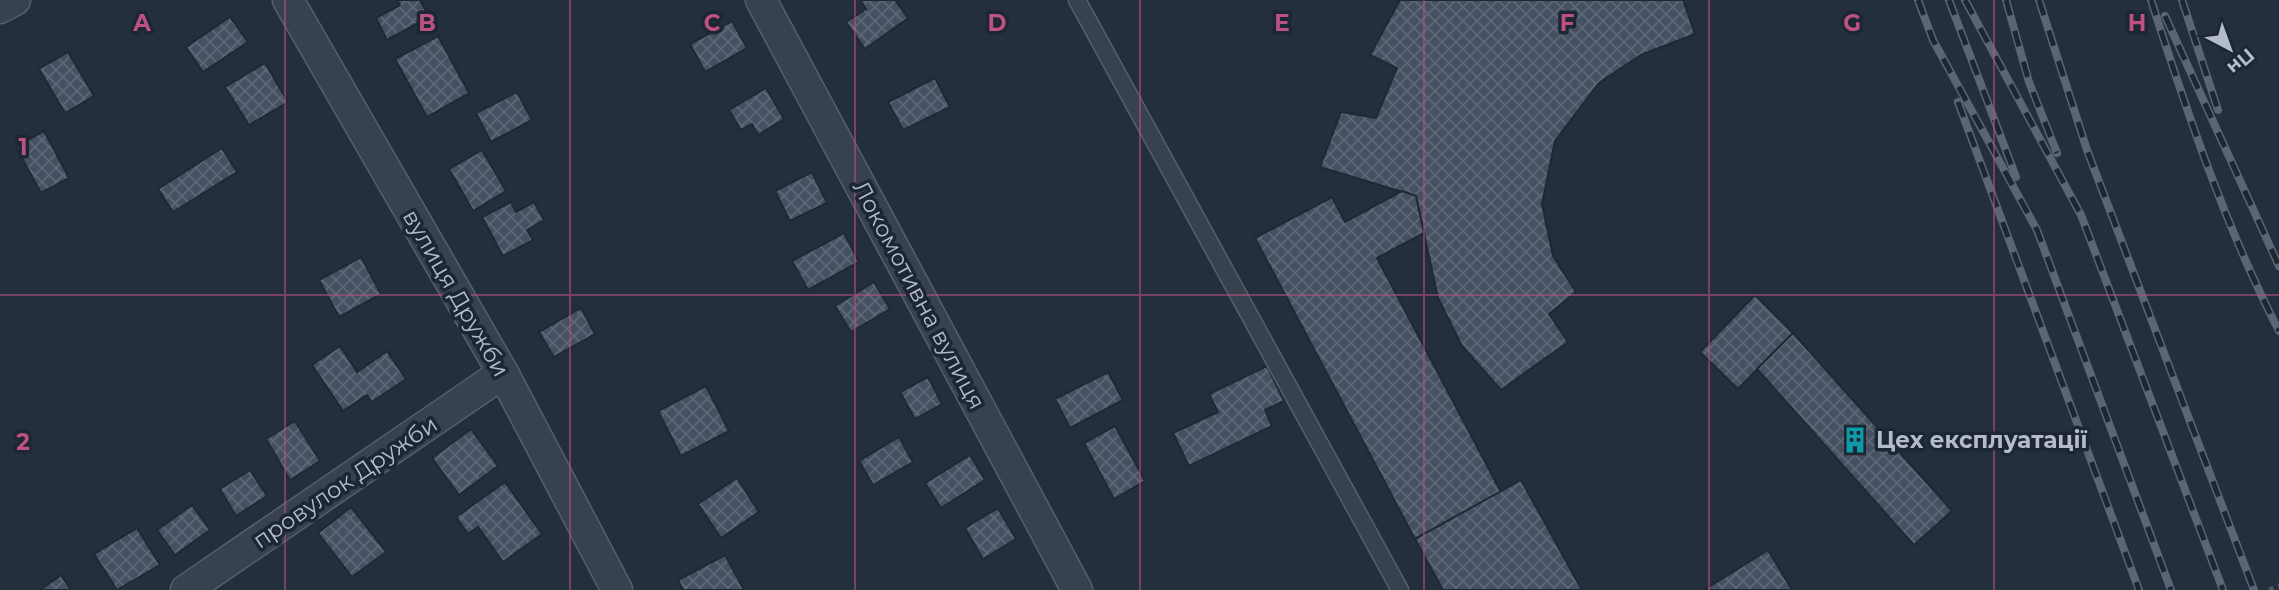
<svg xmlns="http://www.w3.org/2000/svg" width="2279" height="590" font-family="Montserrat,sans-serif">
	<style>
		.building { fill: url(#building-cross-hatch); stroke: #1f2835; stroke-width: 2 }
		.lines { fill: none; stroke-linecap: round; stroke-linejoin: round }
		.service-casing { stroke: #565f6c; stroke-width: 19 }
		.minor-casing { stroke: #565f6c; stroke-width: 33 }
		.path { stroke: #44595c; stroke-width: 4.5; stroke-dasharray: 5 5; stroke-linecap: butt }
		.service { stroke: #38414e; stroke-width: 16 }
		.minor { stroke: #38414e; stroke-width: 30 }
		.rail-casing { stroke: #5a6575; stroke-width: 8 }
		.rail { stroke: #1d2633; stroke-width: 5; stroke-dasharray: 16; stroke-linecap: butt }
		.grid { fill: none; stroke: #bd5182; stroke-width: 2; stroke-opacity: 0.55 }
		.labels { text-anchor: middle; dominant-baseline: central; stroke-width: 7; stroke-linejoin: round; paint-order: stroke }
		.street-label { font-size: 23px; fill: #b4bcc9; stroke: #1d2633 }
		.poi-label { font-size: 23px; font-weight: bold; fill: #b4bcc9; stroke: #1d2633; text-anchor: start }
		.grid-label { font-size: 23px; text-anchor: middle; font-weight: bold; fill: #bd5182; stroke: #1d2633; stroke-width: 7; stroke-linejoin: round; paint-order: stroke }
	</style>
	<defs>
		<pattern id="building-cross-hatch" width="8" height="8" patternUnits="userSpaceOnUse" patternTransform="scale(1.75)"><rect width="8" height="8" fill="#455162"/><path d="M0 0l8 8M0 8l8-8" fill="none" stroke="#5d6877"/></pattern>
	</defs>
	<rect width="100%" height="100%" fill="#242f3e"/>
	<!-- building -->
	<g class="building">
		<polygon points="397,0 420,0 429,17 387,40 376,18 400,5"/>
		<polygon points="860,0 895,0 908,18 865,49 846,22 866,9"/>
		<polygon points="1400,0 1683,0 1695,34 1641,55 1599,83 1555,141 1542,204 1553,256 1576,292 1549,314 1568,342 1501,390 1462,346 1438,298 1416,196 1320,167 1341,112 1376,118 1397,68 1370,55"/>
		<polygon points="230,17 248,42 203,72 186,47"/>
		<polygon points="732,21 747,48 705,72 690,44"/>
		<polygon points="438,36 469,93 427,117 395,59"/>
		<polygon points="68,52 94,96 65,113 39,69"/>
		<polygon points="265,63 288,102 249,125 225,87"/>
		<polygon points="935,78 950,107 903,130 888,102"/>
		<polygon points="766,88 784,119 758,135 752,124 741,130 729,110"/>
		<polygon points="517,92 532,120 491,142 476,113"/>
		<polygon points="44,131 69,178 41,193 16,147"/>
		<polygon points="222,148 237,172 173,212 158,189"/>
		<polygon points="482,150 506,191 473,211 449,169"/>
		<polygon points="812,172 827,203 790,221 775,191"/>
		<polygon points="1402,191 1416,196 1424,233 1377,258 1501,492 1415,539 1255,238 1332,197 1345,222"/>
		<polygon points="511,202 516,212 534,202 544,220 527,230 533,240 503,256 482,217"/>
		<polygon points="844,233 859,262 808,290 792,261"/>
		<polygon points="361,257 381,294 339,317 319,280"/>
		<polygon points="874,282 890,309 851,332 835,306"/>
		<polygon points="1755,295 1793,333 1738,389 1700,352"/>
		<polygon points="581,308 595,334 554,357 539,332"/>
		<polygon points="1793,333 1952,511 1914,545 1757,369"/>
		<polygon points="340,346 357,372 387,351 406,379 372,402 367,395 343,411 312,365"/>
		<polygon points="1267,366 1284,401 1265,410 1272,426 1189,466 1173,433 1218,412 1209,394"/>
		<polygon points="1108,372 1123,400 1070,428 1055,399"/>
		<polygon points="928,377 942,404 915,419 900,392"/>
		<polygon points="706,386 729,431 681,456 658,411"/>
		<polygon points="295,421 320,461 290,480 266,439"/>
		<polygon points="1115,426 1145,481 1114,499 1084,443"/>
		<polygon points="471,429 498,466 459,495 432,458"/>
		<polygon points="899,437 913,462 873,485 859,461"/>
		<polygon points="970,455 985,480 941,508 925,483"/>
		<polygon points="250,470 267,496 236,516 220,489"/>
		<polygon points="737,478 759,512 721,538 698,504"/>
		<polygon points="1521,480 1582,590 1443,590 1415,539"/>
		<polygon points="505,482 542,534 503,562 478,527 468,534 456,517"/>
		<polygon points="192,505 210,530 175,555 157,530"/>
		<polygon points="351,507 386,552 352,577 318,533"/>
		<polygon points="998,508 1016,539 983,559 965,528"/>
		<polygon points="137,528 160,565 117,590 94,554"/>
		<polygon points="1768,550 1792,590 1704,590"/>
		<polygon points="725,555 744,590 683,590 678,580"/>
		<polygon points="61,575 71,590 40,590"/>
	</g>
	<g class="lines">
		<!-- service casing -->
		<g class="service-casing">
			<polyline id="service" points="1077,0 1400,590"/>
		</g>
		<!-- minor casing -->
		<g class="minor-casing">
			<g id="minor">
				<polyline points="288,0 503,373 617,590"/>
				<polyline points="761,0 1077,590"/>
				<polyline points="0,8 15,0"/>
				<polyline points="186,590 503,373"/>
			</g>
		</g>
		<!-- path -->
		<polyline class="path" points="2269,590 2279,585"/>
		<!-- service -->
		<use href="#service" class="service"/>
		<!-- minor -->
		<use href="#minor" class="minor"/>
		<!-- rail casing -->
		<g class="rail-casing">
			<g id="rail">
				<polyline points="1918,0 1933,40 2037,230 2171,590"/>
				<polyline points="1949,0 2016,177"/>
				<polyline points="1965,0 2081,215 2223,590"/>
				<polyline points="2006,0 2029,82 2057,153"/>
				<polyline points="2039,0 2087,150 2254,590"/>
				<path d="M2151,0c36,112 74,226 128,331"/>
				<polyline points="2182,0 2218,110"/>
				<polyline points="2165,16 2279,266"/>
				<polyline points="1958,102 2139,590"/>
			</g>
		</g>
		<!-- rail -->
		<use href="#rail" class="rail"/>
	</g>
	<!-- grid -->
	<path class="grid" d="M285,0v590M570,0v590M855,0v590M1140,0v590M1424,0v590M1709,0v590M1994,0v590M0,295h2279"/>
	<!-- icons -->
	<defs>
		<g id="building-bare" transform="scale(2.1)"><path d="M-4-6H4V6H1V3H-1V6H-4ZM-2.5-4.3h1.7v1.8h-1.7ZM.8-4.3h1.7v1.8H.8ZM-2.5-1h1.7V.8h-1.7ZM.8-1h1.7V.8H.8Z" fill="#0f9aa8" stroke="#1d2633" stroke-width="2.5" paint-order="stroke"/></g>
	</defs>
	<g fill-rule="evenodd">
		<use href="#building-bare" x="1855" y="440"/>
	</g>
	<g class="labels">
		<!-- street labels -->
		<g class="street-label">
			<text transform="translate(456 293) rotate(60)">вулиця Дружби</text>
			<text transform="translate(919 295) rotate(62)">Локомотивна вулиця</text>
			<text transform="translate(345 482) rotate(-34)">провулок Дружби</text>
		</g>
		<!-- poi labels -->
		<g class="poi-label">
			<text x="1876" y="440">Цех експлуатації</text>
		</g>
	</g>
	<g class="grid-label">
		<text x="142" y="31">A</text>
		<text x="427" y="31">B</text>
		<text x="712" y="31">C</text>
		<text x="997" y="31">D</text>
		<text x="1282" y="31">E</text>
		<text x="1567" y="31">F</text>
		<text x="1852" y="31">G</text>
		<text x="2137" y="31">H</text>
		<text x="23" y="155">1</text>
		<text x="23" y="450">2</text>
	</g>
	<!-- north arrow -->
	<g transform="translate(2230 49) rotate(139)" stroke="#1d2633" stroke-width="5" paint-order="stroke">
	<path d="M0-5L12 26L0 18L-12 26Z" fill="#b4bcc9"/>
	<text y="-10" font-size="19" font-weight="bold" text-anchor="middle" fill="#b4bcc9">Пн</text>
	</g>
</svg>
